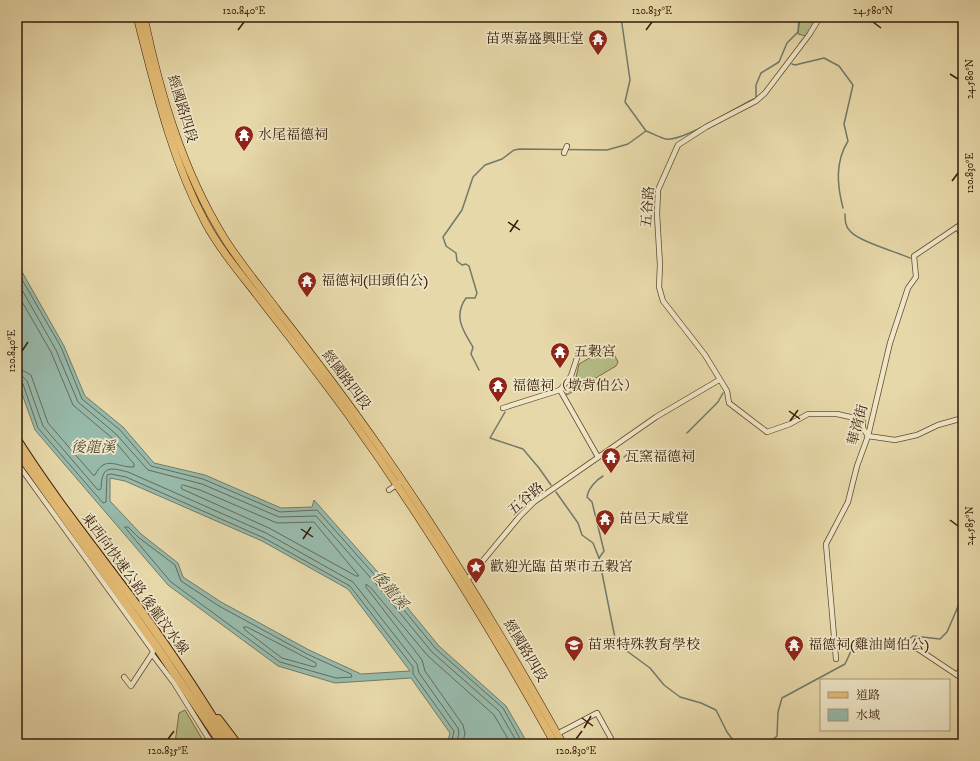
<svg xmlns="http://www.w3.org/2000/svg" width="980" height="761" font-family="'IM FELL DW Pica','Noto Serif TC',serif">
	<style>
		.green { fill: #b7be87; stroke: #766d48 }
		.water { fill: #97b9aa; stroke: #707a69; fill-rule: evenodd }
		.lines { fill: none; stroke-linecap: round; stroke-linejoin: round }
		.shore { stroke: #666a59; stroke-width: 1 }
		.stream { stroke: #707a69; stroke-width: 1.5 }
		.street-casing { stroke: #624b30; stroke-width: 6 }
		.primary-casing { stroke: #351c08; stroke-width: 8 }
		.highway-casing { stroke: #351c08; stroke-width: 10 }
		.street { stroke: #efe6c7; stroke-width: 4.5 }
		.primary { stroke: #e4bc74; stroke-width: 7 }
		.highway { stroke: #e4bc74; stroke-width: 8 }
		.ticks { fill: none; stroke: #351c08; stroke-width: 1.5 }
		.labels { text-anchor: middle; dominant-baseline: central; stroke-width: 3.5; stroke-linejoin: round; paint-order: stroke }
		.poi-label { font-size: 14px; fill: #351c08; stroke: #efe6c7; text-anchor: start }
		.street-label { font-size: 14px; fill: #351c08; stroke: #efe6c7 }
		.water-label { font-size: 15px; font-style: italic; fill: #524b39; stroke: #efe6c7 }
		.neatline { fill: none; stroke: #351c08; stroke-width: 1.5 }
		.ticks-label { font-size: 10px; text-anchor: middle; fill: #351c08 }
	</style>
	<rect width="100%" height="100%" fill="#e7d8a9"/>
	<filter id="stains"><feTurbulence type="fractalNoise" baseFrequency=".005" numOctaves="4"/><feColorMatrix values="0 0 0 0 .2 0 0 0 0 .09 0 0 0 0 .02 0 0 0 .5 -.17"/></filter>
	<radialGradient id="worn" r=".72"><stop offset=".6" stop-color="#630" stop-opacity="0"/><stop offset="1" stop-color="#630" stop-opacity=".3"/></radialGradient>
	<!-- green -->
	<g class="green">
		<polygon points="800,17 817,17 806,36 798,34"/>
		<polygon points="610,346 618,362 616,366 567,395 566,392 575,382 579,364"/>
		<polygon points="185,710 205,744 175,743 179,713"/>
	</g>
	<!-- water -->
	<path class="water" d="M17,263l47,83 21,50 38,31 31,36 51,12 76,33 31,-1 2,-7 69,78 56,68 67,60 22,38h-81l3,-11 -39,-55 -76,5 -57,-17 -110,-81 -133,-155 -18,-50zM110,478l15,3 137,60 86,48 62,82 -49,3 -52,-24 -88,-48 -38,-25 -5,-14 -37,-29 -31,-33z"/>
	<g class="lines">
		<!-- shore -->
		<g class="shore">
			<polyline points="17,271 61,347 82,399 120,430 151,466 203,479 280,512 317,510 380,581 436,649 503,708 523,744"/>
			<polyline points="17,281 56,350 78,402 116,434 148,470 202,484 279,517 316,516 376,584 432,652 499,711 518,744"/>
			<path d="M17,293l34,59 22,53 39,33 22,26v3c-16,1 -29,-13 -39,8h-2l-45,-52 -17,-48 -7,-4 -7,-2"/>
			<path d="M17,375l6,2 4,4 16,45 55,64 3,-1c1,-23 7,-22 27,-17l138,61 87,49 64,82 2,9 39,55 1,6 -3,10"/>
			<polyline points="17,381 23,384 38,428 103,503 106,502 107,475 111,474 126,477 264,538 350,586 413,667 413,674 454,731 451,744"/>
			<polygon points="183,485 200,490 277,523 314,522 359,576 356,576 269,528 182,489 181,487"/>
			<polygon points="125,527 128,527 138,537 175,565 181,581 219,606 307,654 351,674 352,677 336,678 280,662 171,582"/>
			<polygon points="244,627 247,627 316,663 316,666 314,667 282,658 245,630"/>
			<polyline points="462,744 465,734 463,725 425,671 422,660 366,587 366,584 371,588 428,656 494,715 511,744"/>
		</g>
		<!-- stream -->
		<g class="stream">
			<polyline points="621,17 630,80 625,102 646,131"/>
			<polyline points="800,43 806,36"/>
			<path d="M792,64l3,1 29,-7 15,8 14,19 -9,39 4,17c-13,21 -11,44 -5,67"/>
			<path d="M845,214c0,6 0,12 5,17 8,10 46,21 60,27"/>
			<path d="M479,370l-8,-16 2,-7c-10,-16 -20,-31 -7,-49h9l2,-5 -8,-27 -3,-2 -4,1 -5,-4 -1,-8 -10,-7 -3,-9 19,-27 11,-33 12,-12 17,-6 12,-9 6,-1 87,1 21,-6 18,-13c6,2 14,7 20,8 17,3 72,-33 90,-41v-13l5,-12 18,-11 8,-19 11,-11 1,-15"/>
			<polyline points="505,412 490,438 523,449 539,468 551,485"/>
			<polyline points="687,433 718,402 723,393"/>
			<polyline points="624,457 633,450"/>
			<polyline points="556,492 578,523 582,535 593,543 599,558 616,643 650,668 664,685 680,697 701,703 716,710 727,732 736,744"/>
			<path d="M599,558l5,-7 -12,-49 -5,-5c1,-8 9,-17 16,-21"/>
			<polyline points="768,744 777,736 778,712 782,698 845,664 852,649 865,638 904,643 913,636 940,639 947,632 963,595"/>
		</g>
		<!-- street casing -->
		<g class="street-casing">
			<g id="street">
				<polyline points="820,17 809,35 765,93 756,101 706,127 678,145 658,190 657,214 660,265 659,287 663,301 705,355 727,391 729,403 767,432 790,424 808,414 837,414 855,418 863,422 863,428 868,436"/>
				<polyline points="564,153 567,146"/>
				<polyline points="957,227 963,236"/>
				<polyline points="560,390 598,457"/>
				<polyline points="503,408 560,390 571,376 578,355"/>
				<polyline points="868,436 895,440 917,435 938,425 963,418"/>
				<polyline points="17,463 153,651 152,654 174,683 212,744"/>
				<polyline points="389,490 399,483"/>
				<polyline points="466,581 520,516 534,502 656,417 719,380"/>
				<polyline points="918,649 963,679"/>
				<polyline points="836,659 826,544 848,502 857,466 868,436 890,343 908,288 916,277 914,256 963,223"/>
				<polyline points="957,675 963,666"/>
				<polyline points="124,677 131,686 152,654"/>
				<polyline points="557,734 597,713 614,744"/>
			</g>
		</g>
		<!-- primary casing -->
		<g class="primary-casing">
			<g id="primary">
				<path d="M137,17c18,70 34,141 68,205 14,26 34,50 52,73 30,39 61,78 90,118 76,106 145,217 208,331"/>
				<path d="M144,17c16,76 38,152 79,219 16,26 37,51 55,75 35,45 69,90 102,137 66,95 126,194 183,296"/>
			</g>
		</g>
		<!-- highway casing -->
		<g class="highway-casing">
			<g id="highway">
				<path d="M17,440c34,54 74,104 112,155 36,48 69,98 100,149"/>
				<polyline points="17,451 156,646 222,744"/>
				<polyline points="218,719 237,744"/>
			</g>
		</g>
		<!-- street -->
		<use href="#street" class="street"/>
		<!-- primary -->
		<use href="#primary" class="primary"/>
		<!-- highway -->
		<use href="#highway" class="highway"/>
	</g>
	<!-- ticks -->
	<path class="ticks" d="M873,22l8,6M238,30l6,-8M646,30l6,-8M950,74l8,5M952,181l6,-8M508,222l12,8M510,232l8,-12M22,351l6,-9M789,411l11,8M790,421l8,-11M950,520l8,6M301,529l12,8M303,539l8,-12M582,718l11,8M584,728l7,-12M168,739l6,-8M576,739l6,-8"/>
	<!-- icons -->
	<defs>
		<g id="temple-pin" transform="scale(1)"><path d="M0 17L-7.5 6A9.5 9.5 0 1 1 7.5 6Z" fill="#8f2418" stroke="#efe6c7"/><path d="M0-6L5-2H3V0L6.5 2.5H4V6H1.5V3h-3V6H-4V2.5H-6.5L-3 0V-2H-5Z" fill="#fff"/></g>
		<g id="sight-pin" transform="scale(1)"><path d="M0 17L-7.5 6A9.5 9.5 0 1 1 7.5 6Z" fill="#8f2418" stroke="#efe6c7"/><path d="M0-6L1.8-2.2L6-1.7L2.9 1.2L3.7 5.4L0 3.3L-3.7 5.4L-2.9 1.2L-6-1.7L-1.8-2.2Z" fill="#fff"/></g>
		<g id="school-pin" transform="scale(1)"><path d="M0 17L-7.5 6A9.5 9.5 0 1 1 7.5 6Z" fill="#8f2418" stroke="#efe6c7"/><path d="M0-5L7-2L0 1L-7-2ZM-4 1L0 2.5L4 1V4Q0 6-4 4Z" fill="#fff"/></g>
	</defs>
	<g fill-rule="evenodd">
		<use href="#temple-pin" x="598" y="39"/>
		<use href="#temple-pin" x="244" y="135"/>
		<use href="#temple-pin" x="307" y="281"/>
		<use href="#temple-pin" x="560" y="352"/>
		<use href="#temple-pin" x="498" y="386"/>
		<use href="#temple-pin" x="611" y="457"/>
		<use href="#temple-pin" x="605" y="519"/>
		<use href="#sight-pin" x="476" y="567"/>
		<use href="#school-pin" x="574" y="645"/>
		<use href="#temple-pin" x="794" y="645"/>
	</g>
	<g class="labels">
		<!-- poi labels -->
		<g class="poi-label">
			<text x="584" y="39" text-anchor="end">苗栗嘉盛興旺堂</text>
			<text x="258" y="135">水尾福德祠</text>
			<text x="321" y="281">福德祠(田頭伯公)</text>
			<text x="574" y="352">五穀宮</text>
			<text x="512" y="386">福德祠（墩背伯公）</text>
			<text x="625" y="457">瓦窯福德祠</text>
			<text x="619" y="519">苗邑天威堂</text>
			<text x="490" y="567">歡迎光臨 苗栗市五穀宮</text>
			<text x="588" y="645">苗栗特殊教育學校</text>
			<text x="808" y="645">福德祠(雞油崗伯公)</text>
		</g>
		<!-- street labels -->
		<g class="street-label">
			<text transform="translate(182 109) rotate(73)">經國路四段</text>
			<text transform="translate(648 207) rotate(-86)">五谷路</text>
			<text transform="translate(346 380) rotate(53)">經國路四段</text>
			<text transform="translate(858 425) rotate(-75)">華清街</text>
			<text transform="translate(526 499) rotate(-41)">五谷路</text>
			<text transform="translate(135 584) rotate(54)">東西向快速公路 後龍汶水線</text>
			<text transform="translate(525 651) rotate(59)">經國路四段</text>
		</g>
		<!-- water labels -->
		<g class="water-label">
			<text x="93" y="447">後龍溪</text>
			<text transform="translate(390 590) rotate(50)">後龍溪</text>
		</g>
	</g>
	<!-- margin -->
	<rect width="980" height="761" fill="none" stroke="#e7d8a9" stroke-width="44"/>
	<!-- legend -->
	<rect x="820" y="679" width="130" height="52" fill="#efe6c7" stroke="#a5957b"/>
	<rect x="828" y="692" width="20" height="6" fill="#e4bc74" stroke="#a5957b"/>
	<text x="856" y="699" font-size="12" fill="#351c08">道路</text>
	<rect x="828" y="709" width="20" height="12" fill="#97b9aa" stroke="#a5957b"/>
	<text x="856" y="719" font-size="12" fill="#351c08">水域</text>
	<rect x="22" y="22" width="936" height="717" class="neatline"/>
	<g class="ticks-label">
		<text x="244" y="14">120.840°E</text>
		<text x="652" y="14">120.835°E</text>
		<text x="873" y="14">24.580°N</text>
		<text transform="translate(969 79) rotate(-90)" y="4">24.580°N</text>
		<text transform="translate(969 173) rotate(-90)" y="4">120.830°E</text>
		<text transform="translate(11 351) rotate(-90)" y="4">120.840°E</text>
		<text transform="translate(969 526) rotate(-90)" y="4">24.585°N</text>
		<text x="168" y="754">120.835°E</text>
		<text x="576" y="754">120.830°E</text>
	</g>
	<rect width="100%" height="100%" filter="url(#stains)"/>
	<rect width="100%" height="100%" fill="url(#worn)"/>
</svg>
